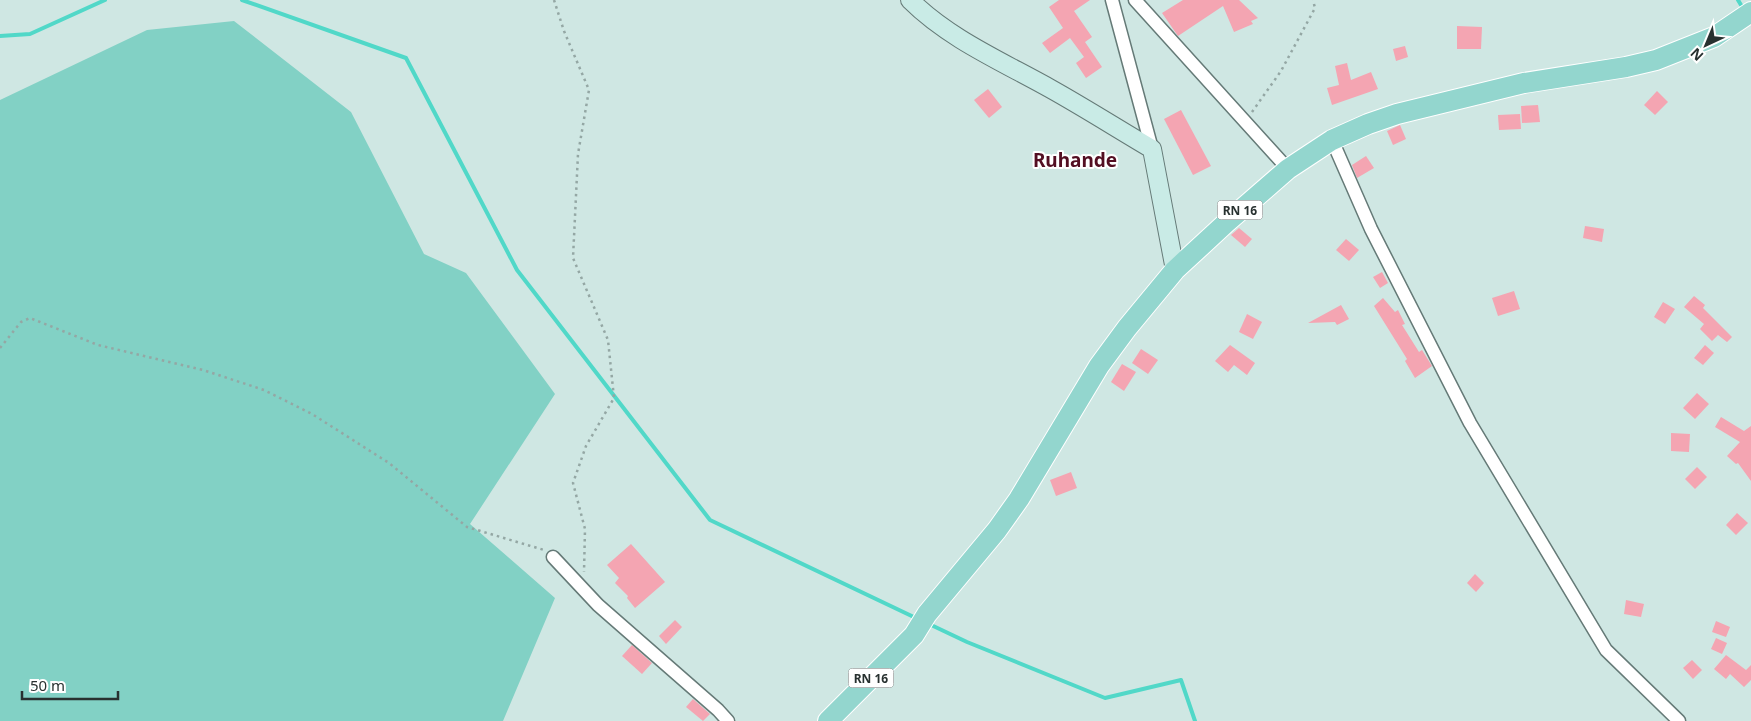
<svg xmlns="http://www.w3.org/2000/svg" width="1751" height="721" font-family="'Noto Sans',sans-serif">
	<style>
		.green { fill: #82d1c5 }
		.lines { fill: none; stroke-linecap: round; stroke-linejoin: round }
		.stream { stroke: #51d8c8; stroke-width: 4 }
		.building { fill: #f4a5b2 }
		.street-casing { stroke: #657a77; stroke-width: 15 }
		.secondary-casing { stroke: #657a77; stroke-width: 20 }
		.primary-casing { stroke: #fff; stroke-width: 22 }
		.path { stroke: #94a7a4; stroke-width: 2.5; stroke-dasharray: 2.5 4; stroke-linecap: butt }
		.street { stroke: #fff; stroke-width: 12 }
		.secondary { stroke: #c9ebe6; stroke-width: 18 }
		.primary { stroke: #93d6ce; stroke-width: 20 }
		.labels { text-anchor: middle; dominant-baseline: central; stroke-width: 4; stroke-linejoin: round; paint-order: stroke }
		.shield { fill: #fff; stroke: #686f6e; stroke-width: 1 }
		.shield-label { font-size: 12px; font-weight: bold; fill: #283130 }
		.district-label { font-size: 19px; font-weight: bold; fill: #530e22; stroke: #fff }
	</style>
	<rect width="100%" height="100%" fill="#cfe7e3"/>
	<!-- green -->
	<polygon class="green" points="234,21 351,112 424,254 466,273 555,394 470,524 555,598 503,721 0,721 0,100 147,30"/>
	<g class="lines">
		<!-- stream -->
		<g class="stream">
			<polyline points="242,0 406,58 517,270 710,520 918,619"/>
			<polyline points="1738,0 1741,5"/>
			<polyline points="0,36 30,34 105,0"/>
			<polyline points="929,624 967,642 1105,698 1181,680 1195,721"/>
		</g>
	</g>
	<!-- building -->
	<g class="building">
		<polygon points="1059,0 1090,0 1074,11 1092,37 1085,42 1102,67 1086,78 1076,63 1084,57 1070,38 1050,53 1042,43 1063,28 1049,7"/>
		<polygon points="1183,0 1239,0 1258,18 1251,21 1253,24 1234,32 1223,6 1178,36 1162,13"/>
		<polygon points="1457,26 1482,27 1481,49 1457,49"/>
		<polygon points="1405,46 1408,57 1396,61 1393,49"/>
		<polygon points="1347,63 1351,80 1371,72 1378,89 1332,105 1327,88 1339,85 1335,66"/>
		<polygon points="988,89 1002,107 989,118 974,100"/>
		<polygon points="1657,91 1668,102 1655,115 1644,105"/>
		<polygon points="1538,105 1540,122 1522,123 1521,106"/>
		<polygon points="1181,110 1211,166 1193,175 1164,119"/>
		<polygon points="1520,114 1521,129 1499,130 1498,115"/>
		<polygon points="1400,125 1406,139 1393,145 1387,131"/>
		<polygon points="1366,156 1374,168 1357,178 1352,165"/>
		<polygon points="1585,226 1604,229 1602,242 1583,238"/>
		<polygon points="1239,228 1252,239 1245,247 1231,235"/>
		<polygon points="1346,239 1359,250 1349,261 1336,250"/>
		<polygon points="1382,272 1388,283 1380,288 1373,277"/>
		<polygon points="1514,291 1520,309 1498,316 1492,298"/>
		<polygon points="1694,296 1705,305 1703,308 1732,337 1727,342 1718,335 1712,341 1700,329 1704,324 1684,307"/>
		<polygon points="1383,298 1395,312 1398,310 1405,324 1402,325 1419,352 1422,350 1432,366 1415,378 1405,361 1407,359 1374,306"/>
		<polygon points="1663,302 1675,309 1665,324 1654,317"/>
		<polygon points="1341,305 1349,319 1337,325 1335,322 1308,323"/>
		<polygon points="1247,314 1262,322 1253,339 1239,332"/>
		<polygon points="1230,345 1255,363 1247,375 1234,365 1228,372 1215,361"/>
		<polygon points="1705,345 1714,353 1703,365 1694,358"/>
		<polygon points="1141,349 1158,360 1148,374 1132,363"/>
		<polygon points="1122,364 1136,372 1124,391 1111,382"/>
		<polygon points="1697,393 1709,404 1695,419 1683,408"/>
		<polygon points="1721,417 1744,431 1751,426 1751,481 1738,463 1736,464 1727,456 1740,442 1715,427"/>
		<polygon points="1671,433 1690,434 1689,452 1671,451"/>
		<polygon points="1697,467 1707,477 1695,489 1685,479"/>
		<polygon points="1071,472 1077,488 1056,496 1050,480"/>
		<polygon points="1737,513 1748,523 1736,535 1726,525"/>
		<polygon points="631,544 665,582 635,608 627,598 628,596 615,583 619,578 607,565"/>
		<polygon points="1475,574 1484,583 1476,592 1467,583"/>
		<polygon points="1626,600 1644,604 1641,617 1624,614"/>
		<polygon points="675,620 682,627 666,644 659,636"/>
		<polygon points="1716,621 1730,627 1726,637 1712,632"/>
		<polygon points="1716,638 1727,643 1722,654 1711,649"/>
		<polygon points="632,645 652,663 642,674 622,656"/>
		<polygon points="1726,655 1746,670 1751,665 1751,680 1744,687 1730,674 1726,679 1714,669"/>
		<polygon points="1692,660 1702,670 1693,679 1683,668"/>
		<polygon points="693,699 710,714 703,721 686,707"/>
	</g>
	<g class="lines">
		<!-- street casing -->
		<g class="street-casing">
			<g id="street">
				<polyline points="1112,0 1152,149"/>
				<polyline points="1135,0 1288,169"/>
				<polyline points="1332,140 1371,229 1470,423 1606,650 1679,721"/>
				<polyline points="553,557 598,605 718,710 728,721"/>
			</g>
		</g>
		<!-- secondary casing -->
		<g class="secondary-casing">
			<path id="secondary" d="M910,0c39,39 93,62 141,89 34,19 67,40 101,60l23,121"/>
		</g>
		<!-- primary casing -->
		<g class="primary-casing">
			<polyline id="primary" points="828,721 914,635 927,614 997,530 1019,499 1099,366 1127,328 1175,270 1227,222 1288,169 1332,140 1368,124 1397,114 1524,83 1626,67 1656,60 1714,37 1751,12"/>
		</g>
		<!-- path -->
		<g class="path">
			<polyline points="554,0 564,31 589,90 578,154 573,258 608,340 614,398 586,446 573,483 585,529 584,572"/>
			<polyline points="1252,112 1281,71 1315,8 1313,0"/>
			<polyline points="0,348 21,322 30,318 98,345 203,370 264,390 312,414 389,463 467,527 544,550"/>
		</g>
		<!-- street -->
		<use href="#street" class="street"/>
		<!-- secondary -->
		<use href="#secondary" class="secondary"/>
		<!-- primary -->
		<use href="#primary" class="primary"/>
	</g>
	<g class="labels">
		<!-- shield labels -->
		<g class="shield">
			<rect x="1217.5" y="200.5" width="45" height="19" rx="4"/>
			<rect x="848.5" y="668.5" width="45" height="19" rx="4"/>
		</g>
		<g class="shield-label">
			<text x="1240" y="210">RN 16</text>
			<text x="871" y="678">RN 16</text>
		</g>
		<!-- district labels -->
		<g class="district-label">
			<text x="1075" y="160">Ruhande</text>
		</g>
	</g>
	<!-- north arrow -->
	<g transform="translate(1706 45) rotate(224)" stroke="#ffffff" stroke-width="4" paint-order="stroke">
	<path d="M0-4L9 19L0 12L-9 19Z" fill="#283130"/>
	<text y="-8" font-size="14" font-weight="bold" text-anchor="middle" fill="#283130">N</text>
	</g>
	<!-- scale -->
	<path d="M22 691v8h96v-8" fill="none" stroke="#283130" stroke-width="2.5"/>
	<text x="30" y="691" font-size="15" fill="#283130" stroke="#ffffff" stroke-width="4" paint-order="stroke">50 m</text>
</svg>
